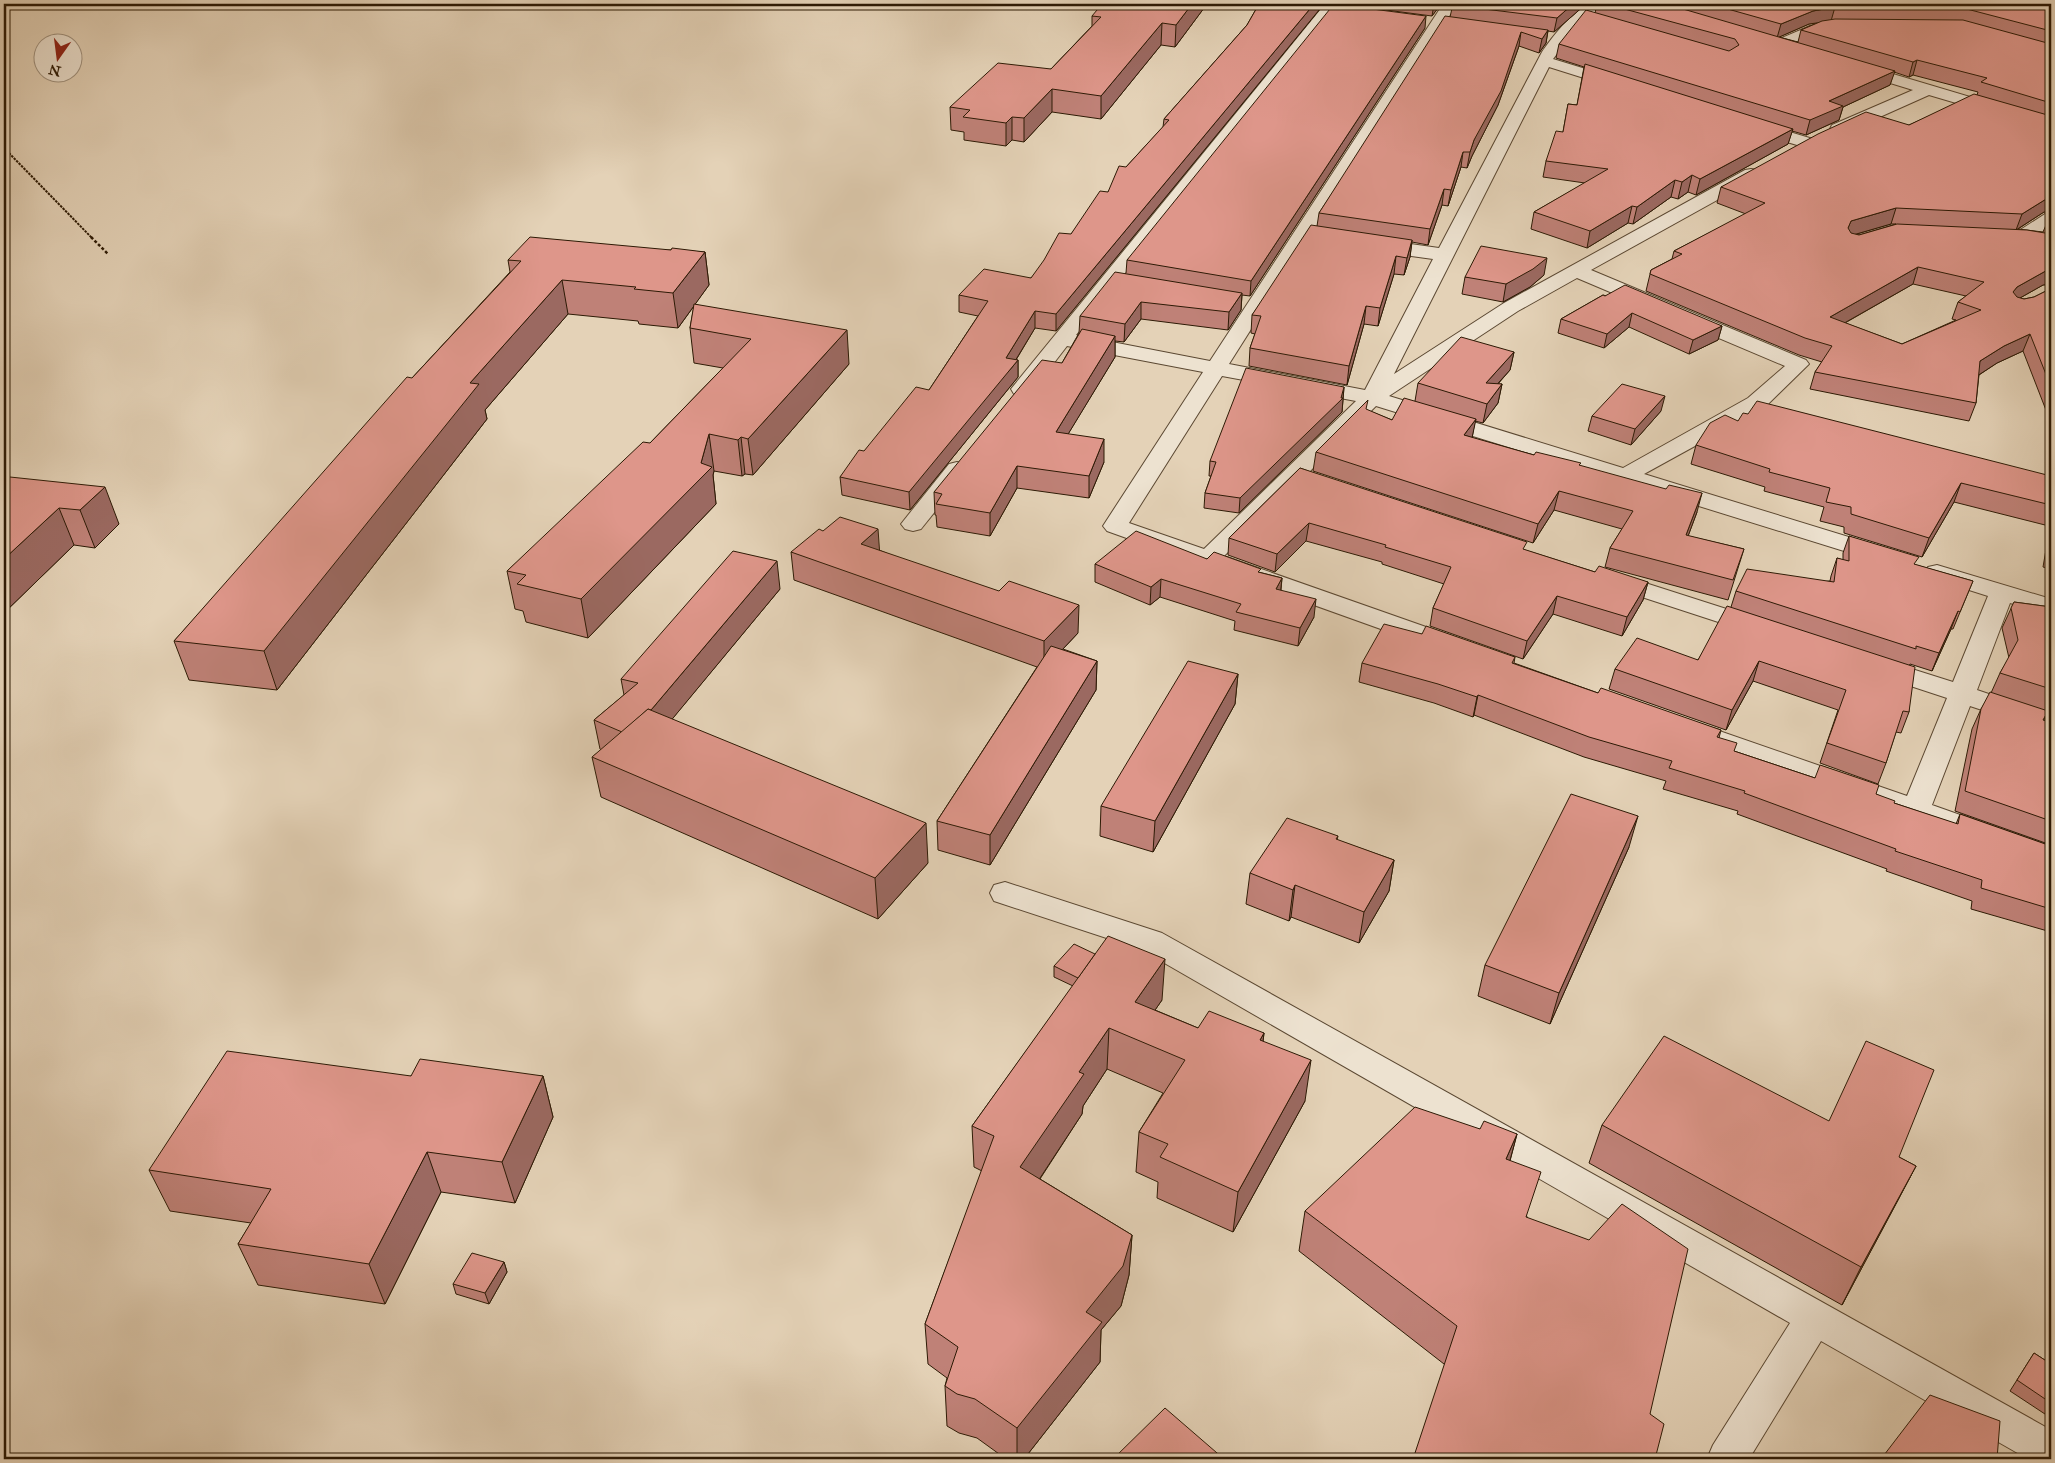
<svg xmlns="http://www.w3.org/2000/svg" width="2055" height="1463" font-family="'IM FELL Great Primer',serif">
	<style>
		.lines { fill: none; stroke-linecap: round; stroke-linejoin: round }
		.minor-casing { stroke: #5b4832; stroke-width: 2 }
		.path-far1 { stroke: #2d1a05; stroke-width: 2; stroke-dasharray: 2.5 1; stroke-linecap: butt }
		.path { stroke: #2d1a05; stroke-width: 2.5; stroke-dasharray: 3 2; stroke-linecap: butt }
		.minor { fill: #ede2d0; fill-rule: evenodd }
		.wall { fill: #bf8177; stroke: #2d1a05; fill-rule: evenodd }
		.shaded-wall { fill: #9b6961; stroke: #2d1a05 }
		.building { fill: #de968a; stroke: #2d1a05; fill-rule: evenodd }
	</style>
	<rect width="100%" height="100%" fill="#e4d2b7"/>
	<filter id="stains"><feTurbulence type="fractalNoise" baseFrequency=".004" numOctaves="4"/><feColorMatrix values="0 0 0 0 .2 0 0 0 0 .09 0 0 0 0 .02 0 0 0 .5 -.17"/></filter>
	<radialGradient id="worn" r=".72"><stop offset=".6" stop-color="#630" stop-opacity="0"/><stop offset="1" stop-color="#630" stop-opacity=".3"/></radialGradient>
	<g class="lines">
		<!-- minor casing -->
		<g class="minor-casing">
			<g id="minor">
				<path d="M1325,4h14l-263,331 134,26 233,-357h14l-228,360 136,26 68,-131 -58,-8 -7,-2 -2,-4 2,-4 7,-2 64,9 103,-196c8,-12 33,-44 46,-48 4,-2 12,0 16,0l-31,29 -20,26 72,22 2,3 -2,3 -6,2 -70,-22 -155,307 110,-71 241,-133 6,-1 6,1 3,4 -3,4 -166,92 215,90 3,4 -45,44 -120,66 247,76 3,5 -3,5 -9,2 -9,-2 -497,-154 -152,150 239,84 4,6 -4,6 -9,2 -9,-2 -338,-121 -4,-5 100,-154 -136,-26 -37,48 -8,1 -8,-1 -3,-5zM1577,278l208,88 -37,32 -125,70 -234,-72 129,-85zM1222,376l134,25 -152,148 -75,-26z"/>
				<polygon points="1835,23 1840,24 1842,27 1840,30 1818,33 1777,50 1772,48 1769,45 1772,42 1810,26"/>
				<polygon points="1856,63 2051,121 2051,131 1929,95 1844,133 1832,133 1830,129 1832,125 1913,90 1851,71 1848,68 1851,65"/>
				<polygon points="1756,122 1813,139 1815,143 1813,147 1807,148 1750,131 1748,127 1750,123"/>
				<path d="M2051,213v13c-11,8 -22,19 -37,16l-2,-4 2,-4 31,-20z"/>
				<polygon points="957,462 965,464 968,469 965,474 921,529 913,531 905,529 901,524 949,464"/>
				<polygon points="1937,565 2051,599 2051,615 2010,603 1977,690 2051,715 2051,733 1970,706 1932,805 1980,822 1985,829 1980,836 1970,839 1960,836 1692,740 1688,734 1692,728 1702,725 1907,796 1947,698 1868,672 1864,666 1868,660 1877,658 1953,682 1988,596 1928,577 1925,572 1928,567"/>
				<polygon points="1611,572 1767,622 1771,627 1767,632 1758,635 1749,632 1602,584 1599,579 1602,574"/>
				<polygon points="1005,882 1162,933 2051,1430 2051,1459 2028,1459 1821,1341 1749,1459 1707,1459 1713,1445 1790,1323 1140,949 994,901 990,893 994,885"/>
			</g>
		</g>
		<!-- path-far1 -->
		<polyline class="path-far1" points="4,148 92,238"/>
		<!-- path -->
		<polyline class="path" points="91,237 108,254"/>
		<!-- minor -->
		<use href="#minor" class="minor"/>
	</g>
	<!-- wall -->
	<g class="wall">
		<polygon points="1207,4 1175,47 1161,45 1101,119 1052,112 1024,142 1012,140 1006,146 964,140 964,132 951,130 950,107 1051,69 1092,26 1092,16"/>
		<polygon points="1259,4 1324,4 1056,331 1035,328 1016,360 1018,360 1018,377 910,510 842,495 840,477 864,451 929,390 978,316 959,312 959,295 1031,278 1071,234 1108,192 1126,167 1163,127 1164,119 1247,25"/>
		<polygon points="1340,4 1441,4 1432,16"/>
		<polygon points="1453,4 1586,4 1554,32 1548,31 1546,43 1539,53 1519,46 1498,105 1472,156 1467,168 1461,167 1448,206 1442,205 1428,245 1412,242 1410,257 1404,275 1394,274 1378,326 1364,324 1347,385 1249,366 1250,348 1255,334 1251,333 1252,315 1317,226 1319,213 1450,17"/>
		<path d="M1597,4h454v208h-7l-26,17 25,3 6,-14 2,-2v68l-8,1 -23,13 4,1 10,-2 10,-5 7,-4v135l-28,-72 -26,12 -18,12 -3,28 -7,18 -159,-32 5,-17 7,-10 -23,-7 -153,-64 5,-21 21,-11 2,-8 72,-37 -29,-11 4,-16 188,-62 68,-30 1,-3 -65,-17 -4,2 -15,-5 -4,13 -47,22 -4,13 -33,15 -14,-4 -4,13 -92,51 -8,-3 -10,7 -7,-2 -38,27 -5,-1 -41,25 -56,-19 3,-17 51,-29 -42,-6 3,-16 17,-29 5,-28 9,1 7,-38 -28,-9 3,-14 36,-31zM1817,23l-16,7 -3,12 -19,-5 30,-13zM1891,224h5l-37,11 -2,-1zM1913,284l53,12 -8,6 -6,17 4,1 -54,24 -57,-21z"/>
		<polygon points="1425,28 1250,296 1242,295 1241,310 1228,330 1141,319 1124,342 1115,341 1115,357 1068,434 1104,462 1089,498 1017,488 990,536 937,527 936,515 935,515 934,492 1062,363 1079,333 1080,316 1126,273 1127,260"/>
		<polygon points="671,250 705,252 709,285 695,304 849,364 753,475 745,474 742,476 714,471 713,475 716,504 588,638 526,622 523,611 515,609 507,571 650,443 723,368 694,363 690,328 694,306 678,328 639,324 638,321 568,314 485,410 487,419 277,690 189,680 174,641 412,378 510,272 508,260"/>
		<polygon points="1544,275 1530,287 1503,302 1462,294 1465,277"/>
		<polygon points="1603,295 1722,326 1718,340 1689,354 1629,327 1604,348 1558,333 1561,319"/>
		<polygon points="1514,352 1510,370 1498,384 1502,384 1498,403 1483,423 1475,421 1472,438 1534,455 1580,466 1697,512 1688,536 1744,549 1728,600 1605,567 1610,548 1622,529 1554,510 1533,543 1313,471 1316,452 1367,410 1392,420 1415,401 1418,383"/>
		<polygon points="1344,387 1342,412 1239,513 1204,508 1205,493 1211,476 1209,476 1210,461"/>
		<polygon points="1661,411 1631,445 1588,431 1592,416"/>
		<polygon points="1738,421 2051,476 2051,520 2049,526 1954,502 1922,557 1844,533 1844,527 1820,521 1824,507 1764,491 1765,487 1691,464 1696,445"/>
		<polygon points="1300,468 1525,550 1595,572 1648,582 1643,600 1622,636 1553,614 1523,659 1430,626 1433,608 1444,584 1382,564 1382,562 1306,541 1275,572 1228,555 1229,538"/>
		<polygon points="4,482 119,524 95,548 74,545 4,613"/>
		<polygon points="2051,531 2051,569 2043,567 2048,538"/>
		<polygon points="1849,536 1916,565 1973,581 1953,629 1951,629 1932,671 1910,664 1909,666 1909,712 1901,733 1896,732 1886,763 1878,784 1820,763 1838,710 1753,681 1726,730 1609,689 1615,669 1698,660 1731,607 1736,591 1830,581 1831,576 1837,558 1843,560 1843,553"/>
		<polygon points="879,550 1078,633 1063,649 1097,661 1096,690 990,865 938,850 937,821 1037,667 794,580 791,552"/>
		<polygon points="1207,559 1282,578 1281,590 1314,617 1298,646 1234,630 1235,621 1160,597 1150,605 1095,582 1095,564"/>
		<polygon points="780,589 672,719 928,863 878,919 601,797 592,757 601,750 600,749 594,720 624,695 621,679"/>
		<polygon points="2014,602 2051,607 2051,706 2048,712 2047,712 2044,720 2051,723 2051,845 1955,811 1972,729 1981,709 1991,693 2000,673 2009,658 2002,628"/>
		<polygon points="1422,634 1515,657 1514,663 1598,693 1721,730 1719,738 1734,751 1815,778 1876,794 1894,803 1956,824 1960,814 2051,846 2051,932 1971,909 1972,901 1886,871 1887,869 1737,814 1738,811 1663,789 1666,781 1584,757 1474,715 1473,717 1434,703 1359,682 1362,663"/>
		<polygon points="1238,674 1235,704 1153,852 1100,836 1101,806"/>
		<polygon points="1338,836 1337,840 1394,860 1389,891 1359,943 1291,917 1289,921 1246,904 1250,873"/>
		<polygon points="1629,847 1550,1024 1478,996 1485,965"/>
		<polygon points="1054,966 1162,1000 1155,1010 1198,1028 1264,1033 1263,1041 1305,1101 1233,1232 1157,1198 1158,1182 1136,1172 1139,1132 1163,1093 1107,1069 1083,1106 1082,1114 1040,1179 1132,1235 1129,1275 1121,1306 1101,1330 1100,1362 1024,1459 1006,1459 977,1438 959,1433 947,1426 945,1386 947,1378 928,1364 925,1324 982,1171 974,1167 972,1126 1073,986 1054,977"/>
		<polygon points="411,1076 543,1076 553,1117 515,1203 441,1192 385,1304 258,1285 238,1244 251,1223 170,1211 149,1170"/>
		<polygon points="1602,1125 1899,1157 1916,1166 1842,1305 1589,1163"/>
		<polygon points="1480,1129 1517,1134 1510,1161 1527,1217 1650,1414 1444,1364 1299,1251 1305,1211"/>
		<polygon points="504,1262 507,1272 489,1304 456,1294 453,1284"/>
		<polygon points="2051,1297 2051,1309 2047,1307"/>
		<polygon points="2034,1353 2051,1364 2051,1418 2010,1391"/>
	</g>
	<!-- shaded-wall -->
	<g class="shaded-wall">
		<polygon points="1192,4 1207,4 1175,47 1176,25"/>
		<polygon points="1314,4 1324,4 1056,331 1056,314"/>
		<polygon points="1434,4 1441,4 1432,16"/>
		<polygon points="1573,4 1586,4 1554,32 1557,18"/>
		<polygon points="1835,7 1831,21 1809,24 1777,38 1781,24 1813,11"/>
		<polygon points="1426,16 1425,28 1250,296 1251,281"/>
		<polygon points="1162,23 1161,45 1101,119 1101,96"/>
		<polygon points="1548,30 1546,43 1539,53 1542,39"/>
		<polygon points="1521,32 1519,46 1498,105 1472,156 1467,168 1470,152 1474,140"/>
		<polygon points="1917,60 1913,75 1909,77 1913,62"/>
		<polygon points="1895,71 1890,85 1843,107 1839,120 1806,135 1810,120 1829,101"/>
		<polygon points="1052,89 1052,112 1024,142 1024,118"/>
		<polygon points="1012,117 1012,140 1006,146 1006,123"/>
		<polygon points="1793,129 1788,144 1696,195 1700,179"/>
		<polygon points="1463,152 1461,167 1448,206 1451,190"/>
		<polygon points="1692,175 1688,192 1678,199 1682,182"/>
		<polygon points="1675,180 1671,197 1633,224 1637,207"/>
		<polygon points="1444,189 1442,205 1428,245 1430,229"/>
		<polygon points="2051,196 2051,211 2044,212 2016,230 2022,214"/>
		<polygon points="1632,206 1628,223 1587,248 1590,231"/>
		<polygon points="1896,208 1891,224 1846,237 1848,228 1851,221"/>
		<polygon points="1412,240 1410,257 1404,275 1407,258"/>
		<polygon points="705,252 709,285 678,328 673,293"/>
		<polygon points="1396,256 1394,274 1378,326 1380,308"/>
		<polygon points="1547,258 1544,275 1530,287 1503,302 1506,284"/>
		<polygon points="1918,267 1913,284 1825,334 1830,317"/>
		<polygon points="2051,268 2051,284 2043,285 2011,303 2013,292 2017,287"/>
		<polygon points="562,280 568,314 485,410 487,419 277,690 264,651 470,383"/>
		<polygon points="1242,293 1241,310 1228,330 1229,312"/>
		<polygon points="1141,302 1141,319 1124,342 1125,324"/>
		<polygon points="1366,306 1364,324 1347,385 1349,366"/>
		<polygon points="1035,311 1035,328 1009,371 1018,360 1018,377 910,510 909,492 1006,358"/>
		<polygon points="1632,313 1629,327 1604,348 1607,334"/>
		<polygon points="1722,326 1718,340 1689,354 1693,340"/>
		<polygon points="847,330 849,364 753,475 748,439"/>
		<polygon points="2030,334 2023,351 1997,363 1974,378 1980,361 2004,346"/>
		<polygon points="1115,336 1115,357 1056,454 1056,432"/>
		<polygon points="1514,352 1510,370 1482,401 1486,383"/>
		<polygon points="1502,384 1498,403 1483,423 1487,404"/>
		<polygon points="1344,387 1342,412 1239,513 1240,498"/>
		<polygon points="1665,396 1661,411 1631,445 1635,429"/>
		<polygon points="1476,419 1472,438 1464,435"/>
		<polygon points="709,434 714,471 713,475 716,504 588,638 581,599 701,463"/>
		<polygon points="741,437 745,474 742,476 738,440"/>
		<polygon points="1104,439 1104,462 1089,498 1089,476"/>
		<polygon points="1017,466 1017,488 990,536 990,513"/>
		<polygon points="1961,483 1954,502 1922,557 1929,538"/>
		<polygon points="105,487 119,524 95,548 80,510"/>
		<polygon points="1559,491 1554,510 1533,543 1538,524"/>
		<polygon points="1702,493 1697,512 1681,555 1686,535"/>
		<polygon points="59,508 74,545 4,613 4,559"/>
		<polygon points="1309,523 1306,541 1275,572 1277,554"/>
		<polygon points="878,529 880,557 861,544"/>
		<polygon points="777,561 780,589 635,764 630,735"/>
		<polygon points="1282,578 1280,596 1276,589"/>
		<polygon points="1161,579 1160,597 1150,605 1151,587"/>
		<polygon points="1648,582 1643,600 1622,636 1627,617"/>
		<polygon points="1557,596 1553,614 1523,659 1527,641"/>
		<polygon points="1316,599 1314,617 1298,646 1300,628"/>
		<polygon points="1079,605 1078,633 1044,669 1044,641"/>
		<polygon points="1958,611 1951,629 1932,671 1939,653"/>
		<polygon points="1097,661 1096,690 990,865 990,835"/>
		<polygon points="1759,661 1753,681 1726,730 1732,710"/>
		<polygon points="1238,674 1235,704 1153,852 1155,821"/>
		<polygon points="1478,695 1474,715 1473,717 1477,697"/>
		<polygon points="1638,816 1629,847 1550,1024 1559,993"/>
		<polygon points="926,823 928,863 878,919 875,878"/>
		<polygon points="1394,860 1389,891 1359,943 1364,912"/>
		<polygon points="1295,885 1291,917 1289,921 1293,890"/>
		<polygon points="1165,959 1162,1000 1135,1039 1135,1002"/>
		<polygon points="1109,1028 1107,1069 1083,1106 1082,1114 1021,1207 1020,1167 1079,1072"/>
		<polygon points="1264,1033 1259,1074 1260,1040"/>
		<polygon points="1311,1060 1305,1101 1233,1232 1238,1192"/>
		<polygon points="543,1076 553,1117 515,1203 502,1162"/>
		<polygon points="1517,1134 1506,1175 1506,1159"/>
		<polygon points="427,1152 441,1192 385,1304 369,1264"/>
		<polygon points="1916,1166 1896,1204 1842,1305 1861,1267"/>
		<polygon points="1132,1235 1129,1275 1121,1306 1101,1330 1100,1362 1024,1459 1017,1459 1017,1428"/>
		<polygon points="504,1262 507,1272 489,1304 485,1293"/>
	</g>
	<!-- building -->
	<g class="building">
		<polygon points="1102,4 1192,4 1176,25 1162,23 1101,96 1052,89 1024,118 1012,117 1006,123 963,117 970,110 950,107 998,63 1051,69 1101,17 1092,16"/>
		<polygon points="1259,4 1314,4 1056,314 1035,311 1006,358 1018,360 909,492 840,477 859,450 864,451 916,387 929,390 988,301 959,295 984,269 1031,278 1044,260 1059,233 1071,234 1100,191 1108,192 1119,166 1126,167 1169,120 1164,119 1247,25"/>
		<polygon points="1334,4 1426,16 1251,281 1127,260"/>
		<polygon points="1453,4 1573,4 1557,18 1452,5"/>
		<polygon points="1606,4 1666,4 1895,71 1829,101 1843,106 1810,120 1559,44 1586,10 1729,51 1739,45 1735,39"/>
		<polygon points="1710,4 2033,4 2051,8 2051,31 1963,8 1835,7 1813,11 1781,24"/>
		<polygon points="1445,16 1548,30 1542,39 1521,32 1501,91 1474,140 1470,152 1463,152 1451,190 1444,189 1430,229 1319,213"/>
		<polygon points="1835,19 1963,20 2051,44 2051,103 1981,82 1987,78 1917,60 1913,62 1801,30 1822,21"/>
		<polygon points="1585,64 1793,129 1700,179 1692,175 1682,182 1675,180 1637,207 1632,206 1590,231 1534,212 1608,169 1546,161 1556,131 1563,132 1568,104 1577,105"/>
		<path d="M1974,94l77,22v80l-29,18 -126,-6 -45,13 -3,7 3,5 8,2 38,-11 130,6 24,4v34l-34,19 -4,5 4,5 7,2 10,-2 10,-5 7,-4v99l-21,-53 -26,12 -24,15 -4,42 -161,-31 17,-26 -27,-8 -155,-64 1,-4 31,-16 -8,-3 91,-48 -44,-16 97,-53 48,-22 43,13zM1918,267l66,15 -26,20 23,8 -79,34 -72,-27z"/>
		<polygon points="1311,225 1412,240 1407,258 1396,256 1380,308 1366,306 1349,366 1250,348 1261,316 1252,315"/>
		<polygon points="530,237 671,250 672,248 705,252 673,293 634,289 636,287 562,280 470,383 479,384 264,651 174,641 407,377 412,378 521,261 508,260"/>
		<polygon points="1481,246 1547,258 1533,269 1506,284 1465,277"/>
		<polygon points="1115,272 1242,293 1229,312 1141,302 1125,324 1080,316"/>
		<polygon points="1625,285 1722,326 1693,340 1632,313 1607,334 1561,319 1603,295 1605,296"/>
		<polygon points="694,304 847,330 748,439 741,437 738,440 709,434 701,463 712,467 581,599 517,584 526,575 507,571 643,442 650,443 751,339 690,328"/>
		<polygon points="1082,329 1115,336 1056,432 1104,439 1089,476 1017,466 990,513 936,504 942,494 934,492 1042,360 1062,363"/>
		<polygon points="1461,337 1514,352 1486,383 1502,384 1487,404 1418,383"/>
		<polygon points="1246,368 1344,387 1341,398 1343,398 1240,498 1205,493 1216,462 1210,461"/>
		<polygon points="1622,384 1665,396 1635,429 1592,416"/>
		<polygon points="1404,398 1476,419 1464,435 1534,455 1536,452 1581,463 1579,465 1666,489 1669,485 1702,493 1686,535 1744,549 1733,580 1610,548 1633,511 1559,491 1538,524 1316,452 1368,400 1366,409 1392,420"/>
		<polygon points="1757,401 2051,476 2051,505 1961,483 1929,538 1851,514 1851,507 1826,502 1830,488 1769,472 1770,469 1696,445 1710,423 1725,415 1738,421 1743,413 1748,414"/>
		<polygon points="1300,468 1527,542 1523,549 1595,572 1599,566 1648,582 1627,617 1557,596 1527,641 1433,608 1451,567 1385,547 1386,545 1309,523 1277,554 1229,538"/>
		<polygon points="10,477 105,487 80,510 59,508 4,559 4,482"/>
		<polygon points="840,517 878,529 861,544 999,591 1009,581 1079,605 1044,641 791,552 819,529 823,531"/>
		<polygon points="1136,531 1207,559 1214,552 1261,569 1258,572 1282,578 1276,589 1316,599 1300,628 1236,612 1241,604 1161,579 1151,587 1095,564"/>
		<polygon points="1849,536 1919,557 1914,564 1973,581 1960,612 1958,611 1939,653 1916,646 1916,649 1736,591 1747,569 1834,582 1837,558 1849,561"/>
		<polygon points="733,551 777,561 651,710 648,709 622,732 594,720 638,683 621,679"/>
		<polygon points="2014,602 2051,607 2051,689 2000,673 2018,640 2011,608"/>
		<polygon points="1727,606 1915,667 1909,712 1903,711 1886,763 1827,743 1846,690 1759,661 1732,710 1615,669 1637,638 1698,660"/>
		<polygon points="1384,624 1422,634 1426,626 1515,657 1512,663 1598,693 1601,688 1721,730 1717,737 1737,743 1734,751 1815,778 1820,765 1879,785 1876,794 1895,801 1894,803 1958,824 1960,814 2051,846 2051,909 1981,888 1982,880 1895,851 1896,849 1744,793 1745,791 1669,768 1672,761 1589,737 1478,695 1477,697 1438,684 1362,663"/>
		<polygon points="1051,646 1097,661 990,835 937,821"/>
		<polygon points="1188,661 1238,674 1155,821 1101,806"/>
		<polygon points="1990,692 2048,711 2043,720 2051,723 2051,821 1965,791 1981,709"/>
		<polygon points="648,709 926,823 875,878 592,757"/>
		<polygon points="1571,794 1638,816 1559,993 1485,965"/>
		<polygon points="1287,818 1338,836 1336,839 1394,860 1364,912 1295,885 1293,890 1250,873"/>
		<polygon points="1108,936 1165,959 1135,1002 1198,1028 1209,1011 1264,1033 1260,1040 1311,1060 1238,1192 1160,1157 1168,1144 1139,1132 1185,1060 1109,1028 1079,1072 1084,1074 1020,1167 1132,1235 1123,1266 1086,1312 1102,1322 1017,1428 975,1399 957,1394 945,1386 958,1347 925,1324 994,1136 972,1126"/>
		<polygon points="1074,944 1095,954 1078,978 1054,966"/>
		<polygon points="1664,1036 1829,1121 1866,1041 1934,1070 1899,1157 1916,1166 1861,1267 1602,1125"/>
		<polygon points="227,1051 411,1076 420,1059 543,1076 502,1162 427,1152 369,1264 238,1244 271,1189 149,1170"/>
		<polygon points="1415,1107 1480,1129 1484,1121 1517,1134 1506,1159 1541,1172 1526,1217 1589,1240 1622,1204 1688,1249 1650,1414 1664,1424 1655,1459 1413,1459 1457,1326 1305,1211"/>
		<polygon points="472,1253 504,1262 485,1293 453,1284"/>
		<polygon points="2034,1353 2051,1364 2051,1403 2017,1380"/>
		<polygon points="1930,1395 2000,1421 1997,1459 1881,1459"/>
		<polygon points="1165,1408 1224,1459 1113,1459"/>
	</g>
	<!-- margin -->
	<rect width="2055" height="1463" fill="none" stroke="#e4d2b7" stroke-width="20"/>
	<rect x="5" y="5" width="2045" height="1453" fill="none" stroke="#2d1a05" stroke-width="2.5"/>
	<rect x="10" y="10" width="2035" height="1443" fill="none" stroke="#2d1a05"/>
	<!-- north arrow -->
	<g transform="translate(58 58) rotate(194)"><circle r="24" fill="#ede2d0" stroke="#a0927f"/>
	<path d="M0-4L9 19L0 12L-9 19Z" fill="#8f2418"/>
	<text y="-8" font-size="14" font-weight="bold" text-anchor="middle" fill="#2d1a05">N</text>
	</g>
	<rect width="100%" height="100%" filter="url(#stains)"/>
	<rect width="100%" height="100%" fill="url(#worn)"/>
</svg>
